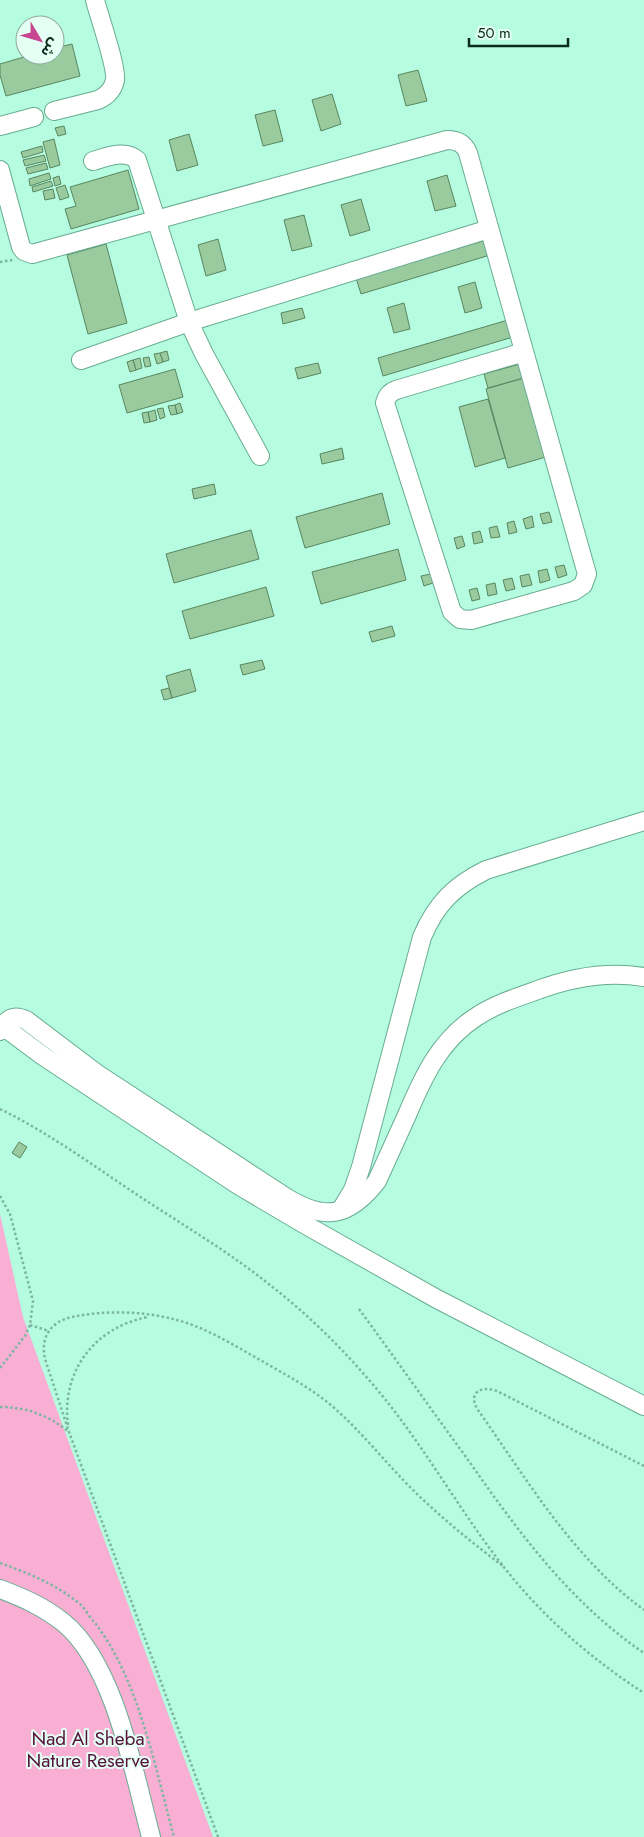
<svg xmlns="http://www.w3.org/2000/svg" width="644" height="1837" font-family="Jost,'Noto Sans Arabic',sans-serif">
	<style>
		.green { fill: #f9afd4 }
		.building { fill: #9acb9f; stroke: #58865e }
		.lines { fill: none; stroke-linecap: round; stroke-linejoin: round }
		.minor-casing { stroke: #68ac92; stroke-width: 20 }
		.path { stroke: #7db6a0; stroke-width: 2.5; stroke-dasharray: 2.5 2.5; stroke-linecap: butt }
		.minor { stroke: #fff; stroke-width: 18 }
		.labels { text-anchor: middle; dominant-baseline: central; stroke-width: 4; stroke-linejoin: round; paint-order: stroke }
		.park-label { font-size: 19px; fill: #54113a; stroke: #e4fff3 }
	</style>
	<rect width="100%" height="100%" fill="#b5fce0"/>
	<!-- green -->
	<polygon class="green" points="0,1214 23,1317 213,1837 0,1837"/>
	<!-- building -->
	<g class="building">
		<polygon points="72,44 80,76 6,96 0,75 0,64 31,55 55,55 55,48"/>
		<polygon points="418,70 427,101 406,106 398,75"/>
		<polygon points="332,94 341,124 321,131 312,100"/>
		<polygon points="275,110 283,141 263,146 255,115"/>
		<polygon points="64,126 66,134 58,136 55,128"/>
		<polygon points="189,134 198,165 177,171 169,140"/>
		<polygon points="54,139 60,165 50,168 43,142"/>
		<polygon points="42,146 43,152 23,158 21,152"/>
		<polygon points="44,155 46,161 25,166 23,160"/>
		<polygon points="46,163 48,169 28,174 26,168"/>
		<polygon points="128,170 139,209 71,229 65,209 76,206 70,187"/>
		<polygon points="49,173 51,179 30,186 29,179"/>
		<polygon points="447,175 456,206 435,211 427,181"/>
		<polygon points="59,176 61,184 55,186 53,178"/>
		<polygon points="51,181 53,186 33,192 32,187"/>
		<polygon points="65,185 69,197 60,200 56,188"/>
		<polygon points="53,189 55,198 45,200 43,191"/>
		<polygon points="361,199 370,230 350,236 341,205"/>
		<polygon points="304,215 312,246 292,251 284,220"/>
		<polygon points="218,239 226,270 206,276 198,245"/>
		<polygon points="486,240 490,255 361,294 356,278"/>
		<polygon points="106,244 127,323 88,334 67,255"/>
		<polygon points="475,282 482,308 465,313 458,287"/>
		<polygon points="404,303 410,329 394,333 387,308"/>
		<polygon points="302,308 305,318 283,324 281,313"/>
		<polygon points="508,320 513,337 383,376 378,358"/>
		<polygon points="167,351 169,360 163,362 160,353"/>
		<polygon points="160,353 163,362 157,364 154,354"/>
		<polygon points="149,357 151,366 145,367 143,358"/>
		<polygon points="140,358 142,368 136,370 133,360"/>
		<polygon points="133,360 136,370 130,372 127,362"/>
		<polygon points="318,363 321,373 298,379 295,368"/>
		<polygon points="520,364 524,378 488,388 484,374"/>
		<polygon points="175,369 183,397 127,413 119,385"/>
		<polygon points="524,378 546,457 508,468 486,389"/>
		<polygon points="488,399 505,458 475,467 459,407"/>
		<polygon points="180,403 183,412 177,414 175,405"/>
		<polygon points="175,405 177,414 171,415 168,406"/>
		<polygon points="163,408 165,417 160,419 157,409"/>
		<polygon points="155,410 157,420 150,422 148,412"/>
		<polygon points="148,412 150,422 144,423 142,413"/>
		<polygon points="342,448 344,459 322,464 320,454"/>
		<polygon points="214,484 216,494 194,499 192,489"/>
		<polygon points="382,493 390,524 305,548 296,517"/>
		<polygon points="549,512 552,522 543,524 540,514"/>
		<polygon points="532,516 534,527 526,529 523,519"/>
		<polygon points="514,521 517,532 509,534 507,523"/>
		<polygon points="497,526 500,537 491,538 489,528"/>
		<polygon points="251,530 259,559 174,583 166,554"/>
		<polygon points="480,531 483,542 474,544 472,533"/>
		<polygon points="462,536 465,546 457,549 454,538"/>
		<polygon points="398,549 406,580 321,604 312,572"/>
		<polygon points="564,565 567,575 558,578 555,567"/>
		<polygon points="547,569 550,580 540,583 538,571"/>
		<polygon points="431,574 433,583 424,586 421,576"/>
		<polygon points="529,574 532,585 522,587 520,576"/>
		<polygon points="512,578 515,589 506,591 503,580"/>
		<polygon points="495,583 497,594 488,596 486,585"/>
		<polygon points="266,587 274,616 190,639 182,611"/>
		<polygon points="477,588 480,599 472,601 469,590"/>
		<polygon points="392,626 395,636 372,642 369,632"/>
		<polygon points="262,660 265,669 243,675 240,665"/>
		<polygon points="190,669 196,691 172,698 166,676"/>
		<polygon points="169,688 172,698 164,700 161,690"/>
		<polygon points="19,1142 27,1147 20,1158 12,1153"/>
	</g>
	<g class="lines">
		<!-- minor casing -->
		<g class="minor-casing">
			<g id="minor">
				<path d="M54,111l44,-11c9,-4 15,-10 17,-20 2,-13 -16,-64 -20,-80"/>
				<polyline points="0,126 34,117"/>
				<path d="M93,161c14,-4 32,-12 44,-1l52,162 15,32 56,102"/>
				<path d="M0,170l21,77 3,4 8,3 415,-114c10,0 17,3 21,13l119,421 -4,11 -9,6 -103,29 -11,-1 -8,-7 -67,-209c2,-7 4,-10 11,-13l128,-38"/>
				<polyline points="81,360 189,322 489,229"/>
				<polyline points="0,1024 43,1056 238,1185 304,1224 437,1299 644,1406"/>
				<path d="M0,1031c6,-12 13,-17 26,-11l70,53 191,125c38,23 62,19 90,-17 10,-22 20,-44 30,-66 16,-38 33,-75 69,-98 18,-12 39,-19 59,-26 34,-13 73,-20 109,-14"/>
				<path d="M341,1210l12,-20 8,-23 61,-230c14,-33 32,-51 64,-67l158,-49"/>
				<path d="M0,1589c24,9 44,18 64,34 51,42 70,151 87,214"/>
			</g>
		</g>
		<!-- path -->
		<g class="path">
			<polyline points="0,262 13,260"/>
			<path d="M0,1109c49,24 94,57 139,87 44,29 90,56 131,89 36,28 69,60 99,95 51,58 87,126 134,186 39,50 88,93 141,127"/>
			<polyline points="0,1196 10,1214 33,1301 30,1325 25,1336 0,1368"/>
			<path d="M359,1309c36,49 71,99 107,148 51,73 103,145 178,196"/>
			<polyline points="30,1325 49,1331"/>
			<path d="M0,1407c27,0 47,8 68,24"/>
			<path d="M68,1425c-7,-54 27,-98 80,-108"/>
			<path d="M644,1466l-147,-75c-16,-6 -30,2 -19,19 50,71 95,148 166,200"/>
			<path d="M0,1563c28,10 58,22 81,42 5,5 9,13 14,18 44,57 60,145 79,214"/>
			<path d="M218,1837l-149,-405 -23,-70c-7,-22 3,-40 26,-45 34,-7 72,-6 105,3 30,8 58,26 85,41 24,14 49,27 70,45 29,25 52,55 79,82 28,28 60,54 92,78"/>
		</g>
		<!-- minor -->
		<use href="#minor" class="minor"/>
	</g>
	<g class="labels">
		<!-- park labels -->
		<g class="park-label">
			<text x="88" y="1738">Nad Al Sheba<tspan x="88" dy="22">Nature Reserve</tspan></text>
		</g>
	</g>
	<!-- north arrow -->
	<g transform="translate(40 40) rotate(128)"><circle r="24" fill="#e4fff3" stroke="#8eaa9f"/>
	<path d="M0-4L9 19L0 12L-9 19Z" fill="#c64691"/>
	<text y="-8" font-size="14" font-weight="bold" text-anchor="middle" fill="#0d2a20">ش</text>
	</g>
	<!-- scale -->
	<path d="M469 38v8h99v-8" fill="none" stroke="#0d2a20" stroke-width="2.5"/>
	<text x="477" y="38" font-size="15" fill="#0d2a20" stroke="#e4fff3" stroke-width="4" paint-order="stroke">50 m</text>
</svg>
